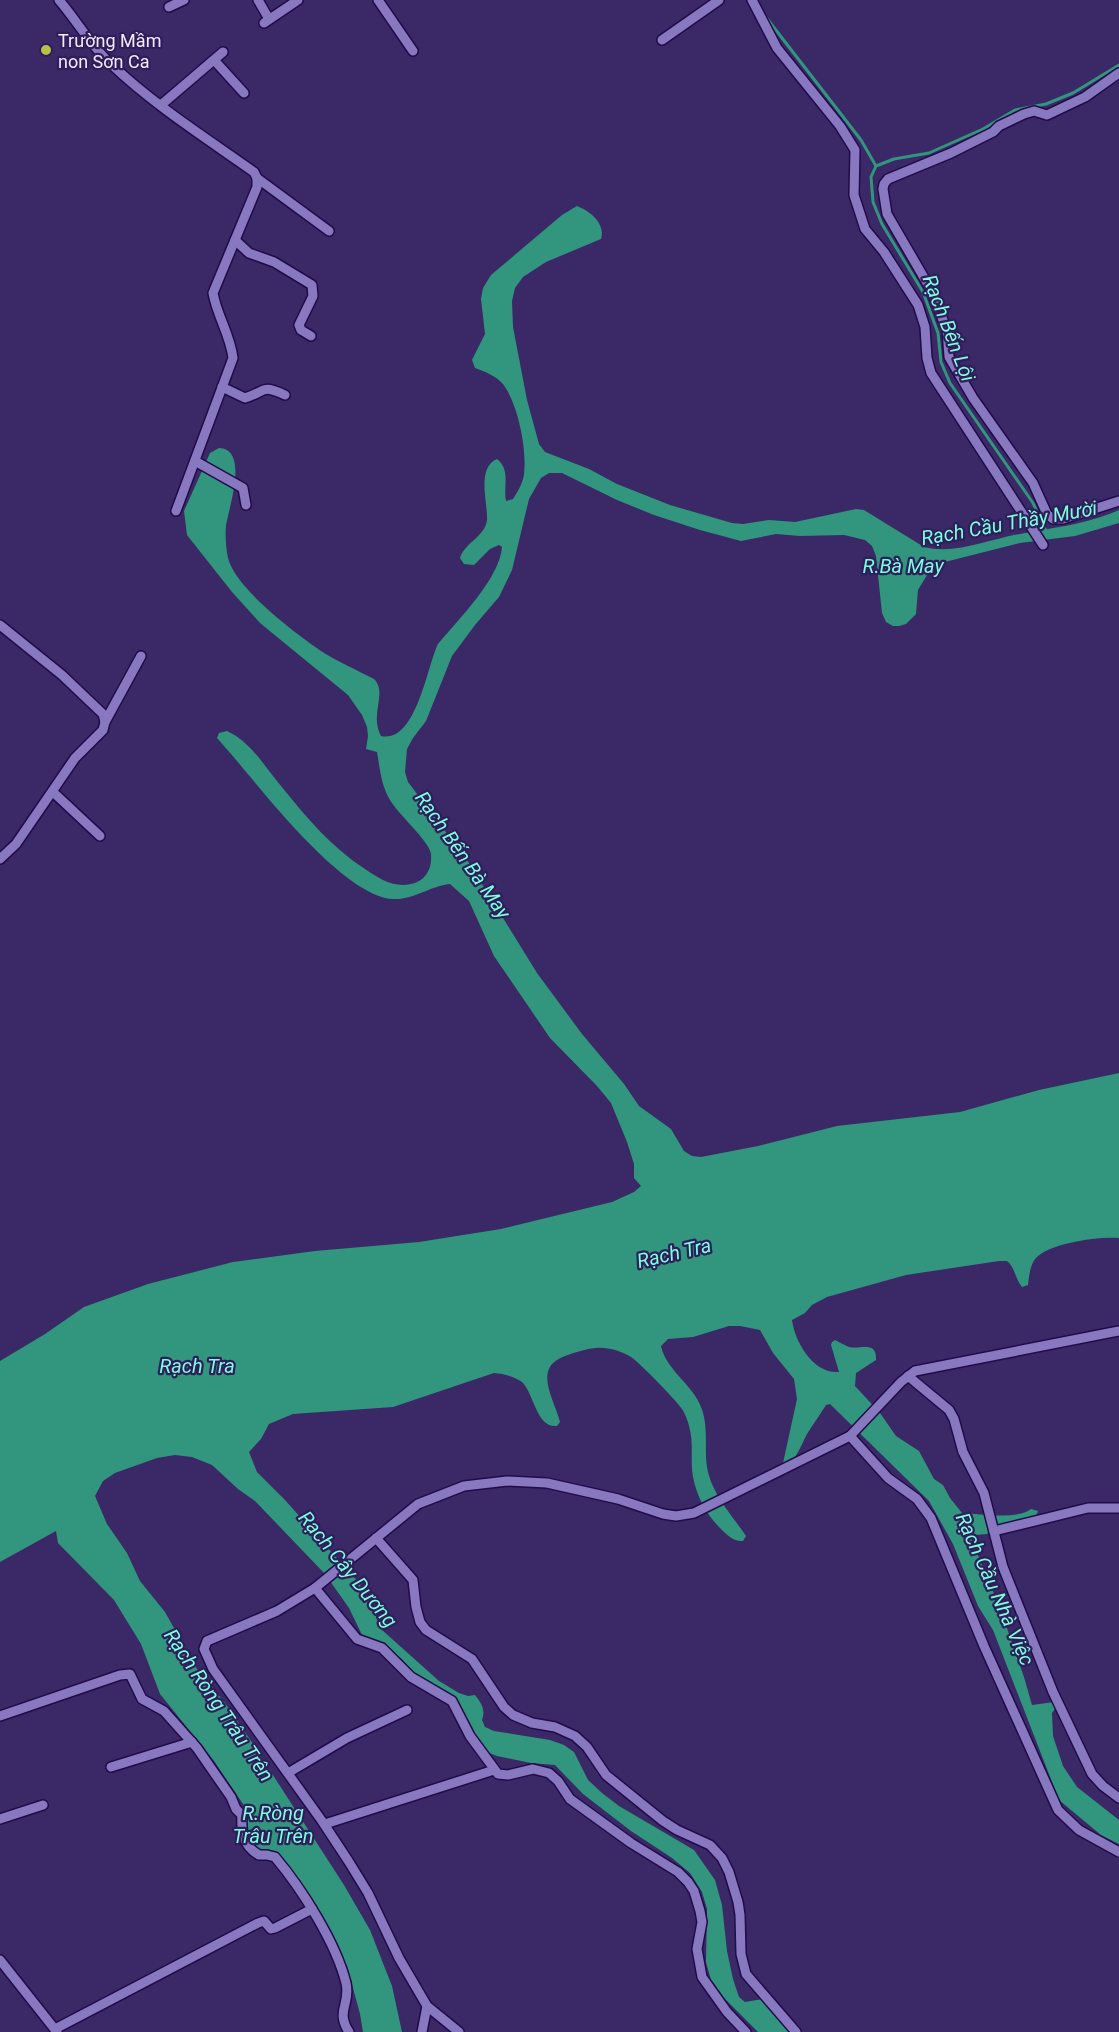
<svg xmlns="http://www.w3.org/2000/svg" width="1119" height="2032" font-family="Roboto,sans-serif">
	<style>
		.water { fill: #31967d }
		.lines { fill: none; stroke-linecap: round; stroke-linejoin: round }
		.stream { stroke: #31967d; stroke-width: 3 }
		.minor-casing { stroke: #220b4a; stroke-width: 12 }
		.minor { stroke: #8778bf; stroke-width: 9 }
		.poi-dot { fill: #b9c046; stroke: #301d5c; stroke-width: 2 }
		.labels { text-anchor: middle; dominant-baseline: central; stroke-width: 4.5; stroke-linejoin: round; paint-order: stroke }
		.poi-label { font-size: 18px; fill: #efedfd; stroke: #301d5c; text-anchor: start }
		.water-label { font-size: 20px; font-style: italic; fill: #79ffda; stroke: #301d5c }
	</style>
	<rect width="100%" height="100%" fill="#3a2867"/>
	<!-- water -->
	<path class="water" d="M577,206c13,5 29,18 24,33l-55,23 -23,15 -8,11 -3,13 1,26 14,73 12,44 6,8 44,17 28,15 53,21 62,18 11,1 26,-4 26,2 61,-13 8,1 60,37c31,8 66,-8 96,-13 36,-7 64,-9 99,-24v13l-44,13 -55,7 -87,22 -15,25 -2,24 -10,10 -7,2h-6l-7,-4 -4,-9 -6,-57 -4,-10 -7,-6 -21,-5 -44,1 -24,-2 -35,7 -41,-11 -46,-15 -37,-15 -55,-27h-13l-8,5 -12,21 -17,71 -13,27 -24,28 -23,31 -26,65 -13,17 -6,11 -2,23 3,10 61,81 68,110 45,61 42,50 15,22 32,23 13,22 8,5 9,1 57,-11 79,-20 123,-14 79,-22 80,-17v165c-19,-2 -70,5 -83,20 -6,6 -7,19 -8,27l-6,2c-7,-8 -7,-20 -15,-26h-8l-93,14 -79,22 -15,8 -7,8 -13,7c3,22 21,54 47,52l-8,-27 1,-3 3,-2c4,2 9,5 14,7 11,3 28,-7 27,13l-20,13 -1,13 25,27 16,23 23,15 15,28 9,6 7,13 12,15c18,1 55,7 69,-4l7,2 -2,5 -42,11 -7,7 -12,1 -4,3 30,73 23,66 8,28 22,-3 3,4 -5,7 1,23 10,30 14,21 42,33v24l-18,-9 -42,-35 -66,-170 -15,-24 -25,-62 -24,-43 -99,-97 -4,1c-6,10 -13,19 -19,29 -6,11 -10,25 -21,32l-3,-3 14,-64 -3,-20 -21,-26 -13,-23 -20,-4h-11l-36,11 -25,2 -7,7c5,24 32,39 40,61 8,20 3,40 6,60 4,26 25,48 39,69l-3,5c-9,1 -16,-6 -23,-13 -14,-14 -23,-31 -27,-51 -3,-17 1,-34 -4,-51 -1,-5 -4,-12 -7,-17 -6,-9 -42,-46 -51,-52 -10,-6 -23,-10 -35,-9 -10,1 -21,4 -31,8 -33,12 -11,42 -5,66l-3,4c-21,2 -23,-33 -35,-44 -8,-6 -18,-8 -28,-9l-101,34 -100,7 -24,10 -8,15 -12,13 8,20 28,28 74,83 10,18 13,29 57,51 20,12 9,3 7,-1c6,8 11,14 7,25l3,7 9,4 56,9 14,5 10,7 14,28 14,13 17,13 75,44 21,30 7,25 5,46 6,28 6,18 6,5 18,-3 29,33h-34l-34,-34 -13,-18 -5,-18 1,-53 -5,-17 -12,-19 -18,-15 -41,-27 -48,-37 -28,-29 -24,-2 -34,-7 -8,-3 -9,-7 -26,-46 -39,-24 -13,-17 -24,-15 -15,-7 -14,-29 -24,-34 -70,-73 -17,-12 -26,-24 -20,-8 -17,-2 -18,3 -42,15 -12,8 -8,15 12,28 20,29 13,28 25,31 32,57 28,34 24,35 95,147 26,45 22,56 10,46h-39l-3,-18 -13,-48 -31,-58 -39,-54 -14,-5 -6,1 -9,-14 -5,-32 -29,-43 -54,-67 -19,-50 -27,-44 -56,-57 -2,-12 -56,31v-201l45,-27 39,-27 64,-23 85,-22 82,-11 104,-9 82,-13 111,-27 22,-10 7,-6 -7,-8v-14l-7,-22 -16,-39 -14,-17 -47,-48 -56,-82 -25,-55 -19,-17c-20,2 -36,16 -57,15 -50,-3 -130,-108 -162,-145l-14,-16 2,-5 8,-2c24,11 37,35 54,55 25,31 50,61 84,83 16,11 31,20 50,14 13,-5 17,-17 16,-29 -1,-12 -33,-40 -41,-54 -9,-15 -10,-31 -13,-48l-11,-3 2,-13 -1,-9 -5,-12 -14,-20 -88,-72 -28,-31 -45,-57 -3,-24 26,-58 9,-5c31,1 9,62 7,78 -1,11 0,21 2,32 8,31 67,75 93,93 17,11 36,19 53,28 14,14 -5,35 7,57 35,8 46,-70 57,-92 20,-24 62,-66 64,-97l-3,-2 -9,4 -16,16 -10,-1 -4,-6c4,-15 25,-21 27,-38 1,-17 -11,-52 10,-61 14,11 6,27 9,42l7,-2c5,-8 10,-16 11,-25 3,-25 -6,-70 -21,-90 -7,-8 -19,-13 -28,-16l-3,-8 13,-26 -4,-35 2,-11 8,-13 71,-60z"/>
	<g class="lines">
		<!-- stream -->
		<g class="stream">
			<polyline points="765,16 861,140 876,166"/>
			<polyline points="1046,531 1033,503 950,383 941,362 938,333 923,292 882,224 873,202 871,177 876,166 894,159 929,153 983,129 1015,110 1046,104 1073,93 1119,65"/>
		</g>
		<!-- minor casing -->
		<g class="minor-casing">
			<g id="minor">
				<path d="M59,0c18,21 32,46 52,64 43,41 95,74 143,108l3,6v9l-44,106c4,23 17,41 20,65l-57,153"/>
				<polyline points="258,0 269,19"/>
				<polyline points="378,0 413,51"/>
				<polyline points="752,0 777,48 840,126 855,150 854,195 865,229 884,252 918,305 925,327 927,358 931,373 1043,545"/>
				<polyline points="169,7 184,0"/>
				<polyline points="264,23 298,0"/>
				<polyline points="662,40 719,0"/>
				<polyline points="214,60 244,93"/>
				<polyline points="1119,73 1085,97 1047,115 1034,111 1024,114 999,126 993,132 951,153 888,179 884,184 883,189 887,214 930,288 947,330 949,357 973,398 1033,483 1047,514 1053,519 1063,519 1119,501"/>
				<polyline points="161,105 223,52"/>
				<polyline points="257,178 329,231"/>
				<polyline points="235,240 249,253 274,262 312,285 313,296 299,325 301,330 311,336"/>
				<path d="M222,387l23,11c22,-7 16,-14 40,-3"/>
				<polyline points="195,461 243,488 246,505"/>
				<polyline points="0,625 62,675 103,714 105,722"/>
				<polyline points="53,792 100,836"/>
				<polyline points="0,859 16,844 75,758 103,730 105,722 141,656"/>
				<polyline points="908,1376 949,1410 954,1419 963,1452 984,1493 1003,1567 1053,1692 1092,1774 1103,1786 1119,1798"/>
				<polyline points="850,1436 888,1478 917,1499 931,1518 984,1646 1058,1810 1079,1830 1119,1852"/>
				<polyline points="994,1531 1088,1508 1119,1508"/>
				<polyline points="376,1538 413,1580 416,1607 420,1622 426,1630 472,1659 504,1707 513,1715 532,1723 555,1727 575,1736 587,1747 606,1775 663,1821 677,1830 710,1845 722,1858 729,1872 738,1902 740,1915 741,1954 746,1974 796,2032"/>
				<polyline points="315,1588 357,1639 382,1648 411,1677 452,1701 470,1736 498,1774 508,1775 533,1769 549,1773 558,1781 570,1799 631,1843 678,1872 688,1882 694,1891 700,1911 702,1922 697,1949 702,1977 727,2012 746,2032"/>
				<path d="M0,1716l120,-41 10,-1 12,25 22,12 33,37 34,49 5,12 6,6c-1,17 1,31 17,40h8l8,2c27,32 61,86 71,126 5,22 -11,27 3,49"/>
				<polyline points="111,1767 192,1742"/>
				<polyline points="288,1773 347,1738 407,1710"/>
				<polyline points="0,1819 43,1805"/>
				<polyline points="325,1824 494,1770"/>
				<polyline points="0,1960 57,2032"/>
				<polyline points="427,2006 459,2032"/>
				<polyline points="55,2029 258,1923 264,1921 271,1929 275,1928 312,1909"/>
				<polyline points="422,2032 427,2006 399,1958 368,1893 349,1862 322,1821 213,1669 204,1649 207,1641 277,1611 315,1588 418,1504 464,1486 507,1481 547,1483 618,1499 663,1514 676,1516 694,1513 850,1436 901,1382 915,1371 1119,1331"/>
			</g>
		</g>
		<!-- minor -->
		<use href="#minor" class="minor"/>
	</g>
	<!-- markers -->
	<circle class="poi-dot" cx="46" cy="50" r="6"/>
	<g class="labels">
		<!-- poi labels -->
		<g class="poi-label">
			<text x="58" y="40">Trường Mầm<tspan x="58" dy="21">non Sơn Ca</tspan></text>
		</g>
		<!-- water labels -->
		<g class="water-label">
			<text transform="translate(949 328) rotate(69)">Rạch Bến Lội</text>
			<text transform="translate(1009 523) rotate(-10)">Rạch Cầu Thầy Mười</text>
			<text x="903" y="566">R.Bà May</text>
			<text transform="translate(463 855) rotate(55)">Rạch Bến Bà May</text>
			<text transform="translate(674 1253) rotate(-13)">Rạch Tra</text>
			<text x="197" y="1366">Rạch Tra</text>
			<text transform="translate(348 1569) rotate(51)">Rạch Cây Dương</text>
			<text transform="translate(995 1589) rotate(66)">Rạch Cầu Nhà Việc</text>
			<text transform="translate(219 1705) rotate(56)">Rạch Ròng Trâu Trên</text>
			<text x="273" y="1813">R.Ròng<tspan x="273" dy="23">Trâu Trên</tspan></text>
		</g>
	</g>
</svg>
